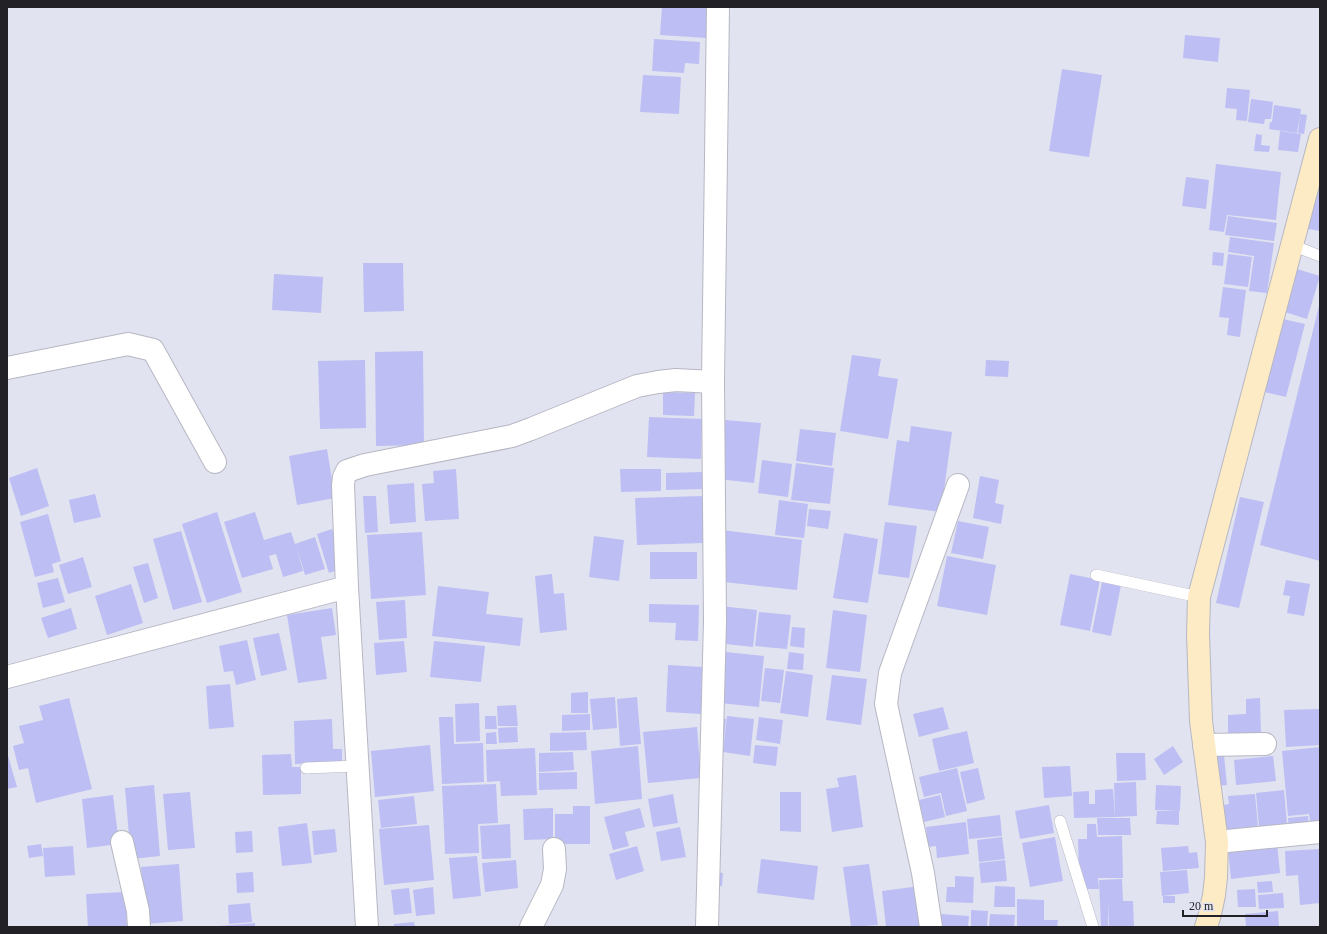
<svg xmlns="http://www.w3.org/2000/svg" width="1327" height="934" font-family="Georgia,serif">
	<style>
		.building { fill: #bdbef3 }
		.lines { fill: none; stroke-linecap: round; stroke-linejoin: round }
		.lane-casing { stroke: #b7b7c4; stroke-width: 12 }
		.street-casing { stroke: #b7b7c4; stroke-width: 24 }
		.secondary-casing { stroke: #b7b7c4; stroke-width: 24 }
		.lane { stroke: #fff; stroke-width: 11 }
		.street { stroke: #fff; stroke-width: 22 }
		.secondary { stroke: #fcebc5; stroke-width: 22 }
	</style>
	<rect width="100%" height="100%" fill="#e2e3f0"/>
	<!-- building -->
	<g class="building">
		<polygon points="662,7 708,7 706,38 660,35"/>
		<polygon points="1185,35 1220,38 1218,62 1183,58"/>
		<polygon points="654,39 700,42 699,64 685,63 684,73 652,71"/>
		<polygon points="1062,69 1102,75 1089,157 1049,151"/>
		<polygon points="643,75 681,77 679,114 640,112"/>
		<polygon points="1227,88 1250,90 1247,121 1236,120 1237,109 1225,108"/>
		<polygon points="1251,99 1273,102 1271,119 1265,119 1264,124 1248,122"/>
		<polygon points="1274,105 1301,109 1297,133 1269,129 1270,122 1272,122"/>
		<polygon points="1300,114 1307,115 1304,134 1298,133"/>
		<polygon points="1280,131 1301,134 1298,152 1278,150"/>
		<polygon points="1256,134 1262,135 1261,145 1270,146 1269,152 1254,151"/>
		<polygon points="1216,164 1281,172 1276,220 1227,215 1224,232 1209,230"/>
		<polygon points="1186,177 1209,180 1206,209 1182,206"/>
		<polygon points="1316,185 1320,186 1320,231 1308,229"/>
		<polygon points="1228,216 1277,223 1274,241 1225,235"/>
		<polygon points="1230,237 1274,243 1267,293 1249,291 1254,256 1228,252"/>
		<polygon points="1213,252 1224,253 1223,266 1212,265"/>
		<polygon points="1228,254 1252,257 1248,287 1224,284"/>
		<polygon points="363,263 403,263 404,311 364,312"/>
		<polygon points="1297,269 1320,276 1307,319 1285,312"/>
		<polygon points="274,274 323,277 321,313 272,310"/>
		<polygon points="1223,287 1246,290 1240,337 1227,335 1229,318 1219,317"/>
		<polygon points="1319,306 1320,306 1320,561 1260,545"/>
		<polygon points="1283,319 1305,324 1286,397 1264,392"/>
		<polygon points="423,351 424,445 376,446 375,352"/>
		<polygon points="852,355 881,359 878,376 898,379 888,439 840,431"/>
		<polygon points="365,360 366,428 320,429 318,361"/>
		<polygon points="986,360 1009,361 1008,377 985,376"/>
		<polygon points="663,392 695,393 694,416 663,415"/>
		<polygon points="649,417 702,419 701,459 647,457"/>
		<polygon points="725,420 761,423 754,483 718,479"/>
		<polygon points="911,426 952,432 941,512 888,505 897,440 909,442"/>
		<polygon points="800,429 836,433 832,466 796,461"/>
		<polygon points="327,449 335,498 297,505 289,456"/>
		<polygon points="762,460 792,464 788,497 758,493"/>
		<polygon points="796,463 834,468 830,504 791,500"/>
		<polygon points="37,468 49,506 21,516 9,478"/>
		<polygon points="456,469 459,519 425,521 422,484 434,483 433,471"/>
		<polygon points="620,469 661,469 661,491 621,492"/>
		<polygon points="703,472 703,489 666,490 666,473"/>
		<polygon points="980,476 999,480 995,503 1004,505 1001,524 973,518"/>
		<polygon points="414,483 416,522 390,524 387,485"/>
		<polygon points="95,494 101,517 74,523 69,500"/>
		<polygon points="363,496 376,496 378,532 365,533"/>
		<polygon points="704,496 705,543 637,545 635,498"/>
		<polygon points="1240,497 1264,502 1239,608 1216,603"/>
		<polygon points="779,500 808,504 804,538 775,535"/>
		<polygon points="809,509 831,511 828,529 807,526"/>
		<polygon points="217,512 242,592 207,603 182,524"/>
		<polygon points="255,512 264,540 291,532 295,544 315,537 325,569 305,575 296,545 303,571 283,577 276,554 269,556 273,569 242,578 224,522"/>
		<polygon points="48,514 61,561 52,564 54,572 35,577 20,522"/>
		<polygon points="958,521 989,527 983,559 951,553"/>
		<polygon points="885,522 917,526 909,578 878,574"/>
		<polygon points="332,529 345,568 329,573 317,534"/>
		<polygon points="722,530 802,540 797,590 715,581"/>
		<polygon points="181,531 202,602 173,610 153,539"/>
		<polygon points="422,532 426,595 371,599 367,535"/>
		<polygon points="844,533 878,539 868,603 833,598"/>
		<polygon points="594,536 624,540 619,581 589,577"/>
		<rect x="650" y="552" width="47" height="27"/>
		<polygon points="947,556 996,565 987,615 937,606"/>
		<polygon points="83,557 92,587 68,594 59,565"/>
		<polygon points="148,563 158,598 144,603 133,567"/>
		<polygon points="552,574 554,594 564,593 567,630 540,633 535,576"/>
		<polygon points="1070,574 1100,580 1090,631 1060,625"/>
		<polygon points="58,578 65,602 43,608 37,583"/>
		<polygon points="1286,580 1310,584 1304,616 1287,613 1290,596 1283,595"/>
		<polygon points="1102,582 1121,585 1111,636 1092,632"/>
		<polygon points="131,584 143,623 107,635 95,596"/>
		<polygon points="438,586 489,592 486,614 523,618 520,646 432,636"/>
		<polygon points="405,600 407,638 379,640 376,602"/>
		<polygon points="649,604 699,605 698,641 675,640 676,623 649,622"/>
		<polygon points="720,606 757,610 753,647 717,643"/>
		<polygon points="71,608 77,629 48,638 41,618"/>
		<polygon points="332,608 336,635 321,637 327,679 298,683 287,615"/>
		<polygon points="833,610 867,615 860,672 826,668"/>
		<polygon points="759,612 791,615 787,649 755,646"/>
		<polygon points="792,627 805,628 804,648 790,646"/>
		<polygon points="279,633 287,670 261,676 253,638"/>
		<polygon points="247,640 256,680 236,685 233,671 224,672 219,646"/>
		<polygon points="404,641 407,672 376,675 374,643"/>
		<polygon points="434,641 485,646 481,682 430,677"/>
		<polygon points="726,652 764,656 759,707 720,703"/>
		<polygon points="789,652 804,654 803,670 787,669"/>
		<polygon points="668,665 702,667 701,714 666,712"/>
		<polygon points="765,668 784,670 780,703 761,701"/>
		<polygon points="786,671 813,675 808,717 780,713"/>
		<polygon points="832,675 867,679 861,725 826,720"/>
		<polygon points="230,684 234,727 209,729 206,686"/>
		<polygon points="588,692 588,713 571,713 571,693"/>
		<polygon points="615,697 617,728 593,730 590,699"/>
		<polygon points="637,697 641,744 620,746 617,699"/>
		<polygon points="69,698 92,789 36,803 28,768 19,770 13,746 24,743 19,726 43,720 39,706"/>
		<polygon points="1260,698 1261,734 1228,735 1228,715 1246,714 1246,699"/>
		<polygon points="479,703 480,741 456,742 455,704"/>
		<polygon points="516,705 518,726 498,726 497,706"/>
		<polygon points="943,707 949,729 919,737 913,714"/>
		<polygon points="1320,709 1320,745 1286,747 1284,710"/>
		<polygon points="590,714 590,730 562,731 562,715"/>
		<polygon points="485,716 496,716 497,729 485,729"/>
		<polygon points="727,716 754,719 750,756 723,752"/>
		<polygon points="439,717 453,717 454,744 483,743 484,782 442,784"/>
		<polygon points="716,717 726,719 724,739 714,738"/>
		<polygon points="759,717 783,720 780,744 756,740"/>
		<polygon points="332,719 333,749 342,749 342,762 295,764 294,721"/>
		<polygon points="517,727 518,742 499,743 498,728"/>
		<polygon points="697,727 701,778 648,783 643,732"/>
		<polygon points="967,731 974,763 939,771 932,739"/>
		<polygon points="496,732 497,744 486,744 486,733"/>
		<polygon points="586,732 587,750 550,751 550,733"/>
		<polygon points="430,745 434,791 375,797 371,751"/>
		<polygon points="755,745 778,747 776,766 753,763"/>
		<polygon points="638,746 642,799 595,804 591,751"/>
		<polygon points="1173,746 1183,762 1164,775 1154,759"/>
		<polygon points="1320,747 1320,826 1311,827 1309,814 1288,816 1282,751"/>
		<polygon points="535,748 537,795 501,796 500,781 487,782 486,750"/>
		<polygon points="7,752 17,787 7,789"/>
		<polygon points="573,752 574,770 539,772 539,753"/>
		<polygon points="1116,753 1145,753 1146,780 1117,781"/>
		<polygon points="291,754 292,767 301,767 301,794 263,795 262,755"/>
		<polygon points="1224,755 1227,785 1216,786 1213,756"/>
		<polygon points="1273,756 1276,781 1236,785 1234,760"/>
		<polygon points="1070,766 1072,796 1044,798 1042,767"/>
		<polygon points="957,768 967,811 946,816 941,793 924,797 919,777"/>
		<polygon points="978,768 985,799 967,804 960,772"/>
		<polygon points="577,772 577,789 539,790 539,773"/>
		<polygon points="856,775 863,827 832,832 826,789 839,787 837,778"/>
		<polygon points="1136,782 1137,816 1115,817 1114,783"/>
		<polygon points="496,784 498,823 478,824 479,853 445,854 442,786"/>
		<polygon points="154,785 160,856 131,859 125,788"/>
		<polygon points="1156,785 1181,786 1180,811 1155,810"/>
		<polygon points="1113,789 1115,817 1074,818 1073,792 1089,791 1089,804 1095,804 1095,790"/>
		<polygon points="1284,790 1287,824 1259,827 1256,793"/>
		<polygon points="190,792 195,848 168,850 163,794"/>
		<polygon points="780,792 801,792 801,832 780,831"/>
		<polygon points="673,794 678,823 653,827 648,799"/>
		<polygon points="1255,794 1258,827 1226,830 1224,805 1229,804 1228,796"/>
		<polygon points="113,795 119,844 87,848 82,799"/>
		<polygon points="940,795 945,817 924,822 919,800"/>
		<polygon points="414,796 417,824 381,828 378,800"/>
		<polygon points="1049,805 1054,833 1020,839 1015,811"/>
		<polygon points="573,806 590,806 590,844 555,844 555,814 573,814"/>
		<polygon points="553,808 553,839 524,840 523,809"/>
		<polygon points="640,808 645,827 625,832 629,846 613,850 604,817"/>
		<polygon points="1157,811 1179,811 1179,825 1156,824"/>
		<polygon points="1000,815 1002,836 969,839 967,819"/>
		<polygon points="1308,816 1309,827 1289,830 1288,818"/>
		<polygon points="1097,818 1130,818 1131,835 1098,835"/>
		<polygon points="966,822 969,854 937,858 936,846 928,847 926,827"/>
		<polygon points="307,823 312,863 282,866 278,827"/>
		<polygon points="510,824 511,858 482,859 480,826"/>
		<polygon points="1087,824 1096,824 1097,837 1122,836 1123,878 1098,878 1099,889 1083,889 1079,879 1078,839 1087,839"/>
		<polygon points="429,825 434,880 384,885 379,829"/>
		<polygon points="680,827 686,857 661,861 656,832"/>
		<polygon points="335,829 337,852 314,855 312,831"/>
		<polygon points="252,831 253,852 236,853 235,832"/>
		<polygon points="1002,837 1005,859 979,862 977,840"/>
		<polygon points="1055,837 1063,881 1030,887 1022,843"/>
		<polygon points="1277,843 1280,873 1231,879 1228,849"/>
		<polygon points="41,844 43,856 29,858 27,846"/>
		<polygon points="73,846 75,875 45,877 43,848"/>
		<polygon points="637,846 644,871 616,880 609,854"/>
		<polygon points="1188,846 1189,853 1197,852 1199,868 1163,871 1161,848"/>
		<polygon points="1320,849 1320,903 1300,905 1298,875 1286,876 1285,851"/>
		<polygon points="477,856 481,896 453,899 449,858"/>
		<polygon points="761,859 818,866 814,900 757,893"/>
		<polygon points="516,860 518,888 485,892 482,863"/>
		<polygon points="1005,860 1007,881 981,883 979,863"/>
		<polygon points="179,864 183,921 146,924 141,867"/>
		<polygon points="869,864 878,925 851,927 843,867"/>
		<polygon points="1187,870 1189,893 1162,896 1160,872"/>
		<polygon points="710,871 723,873 722,886 709,884"/>
		<polygon points="253,872 254,892 237,893 236,873"/>
		<polygon points="955,876 974,877 973,903 946,902 947,887 955,887"/>
		<polygon points="1122,879 1123,901 1133,901 1134,927 1109,927 1108,901 1108,927 1101,927 1099,880"/>
		<polygon points="1272,881 1273,892 1258,893 1257,882"/>
		<polygon points="920,886 925,927 886,927 882,891"/>
		<polygon points="995,886 1015,887 1015,907 994,907"/>
		<polygon points="433,887 435,914 416,916 413,890"/>
		<polygon points="409,888 412,913 394,915 391,890"/>
		<polygon points="1255,889 1256,907 1238,907 1237,890"/>
		<polygon points="125,892 127,927 88,927 86,894"/>
		<polygon points="1283,893 1284,908 1259,909 1258,895"/>
		<rect x="1163" y="896" width="12" height="7"/>
		<polygon points="1017,899 1044,900 1044,920 1058,920 1057,927 1017,927"/>
		<polygon points="250,903 252,922 229,924 228,905"/>
		<polygon points="971,910 988,911 987,927 971,927"/>
		<polygon points="1278,911 1279,927 1246,927 1245,914"/>
		<polygon points="941,914 969,916 968,927 941,927"/>
		<polygon points="990,914 1015,915 1014,927 989,927"/>
		<polygon points="414,922 415,927 394,927 394,924"/>
		<polygon points="255,923 255,927 219,927 219,926"/>
	</g>
	<g class="lines">
		<!-- lane casing -->
		<g class="lane-casing">
			<g id="lane">
				<polyline points="1292,245 1320,256"/>
				<polyline points="1096,575 1199,597"/>
				<polyline points="306,768 358,766"/>
				<polyline points="1060,821 1093,927"/>
			</g>
		</g>
		<!-- street casing -->
		<g class="street-casing">
			<g id="street">
				<polyline points="7,368 128,344 153,350 215,462"/>
				<polyline points="347,587 343,485 344,477 347,471 365,465 512,436 531,429 637,386 658,382 676,380 713,382"/>
				<polyline points="7,677 347,587 367,927"/>
				<polyline points="1204,745 1265,744"/>
				<polyline points="122,842 138,911 139,927"/>
				<polyline points="1217,842 1320,832"/>
				<polyline points="531,927 552,885 555,869 554,849"/>
				<polyline points="707,927 715,621 713,382 718,7"/>
				<polyline points="931,927 923,873 886,704 890,673 958,485"/>
			</g>
		</g>
		<!-- secondary casing -->
		<g class="secondary-casing">
			<polyline id="secondary" points="1206,927 1210,914 1214,895 1216,877 1217,842 1201,721 1198,634 1199,597 1320,139"/>
		</g>
		<!-- lane -->
		<use href="#lane" class="lane"/>
		<!-- street -->
		<use href="#street" class="street"/>
		<!-- secondary -->
		<use href="#secondary" class="secondary"/>
	</g>
	<!-- border -->
	<rect width="1327" height="934" fill="none" stroke="#212126" stroke-width="16"/>
	<!-- scale -->
	<path d="M1183 910v6h84v-6" fill="none" stroke="#212126" stroke-width="2"/>
	<text x="1189" y="910" font-size="12" fill="#212126" stroke="#e2e3f0" stroke-width="3" paint-order="stroke">20 m</text>
</svg>
